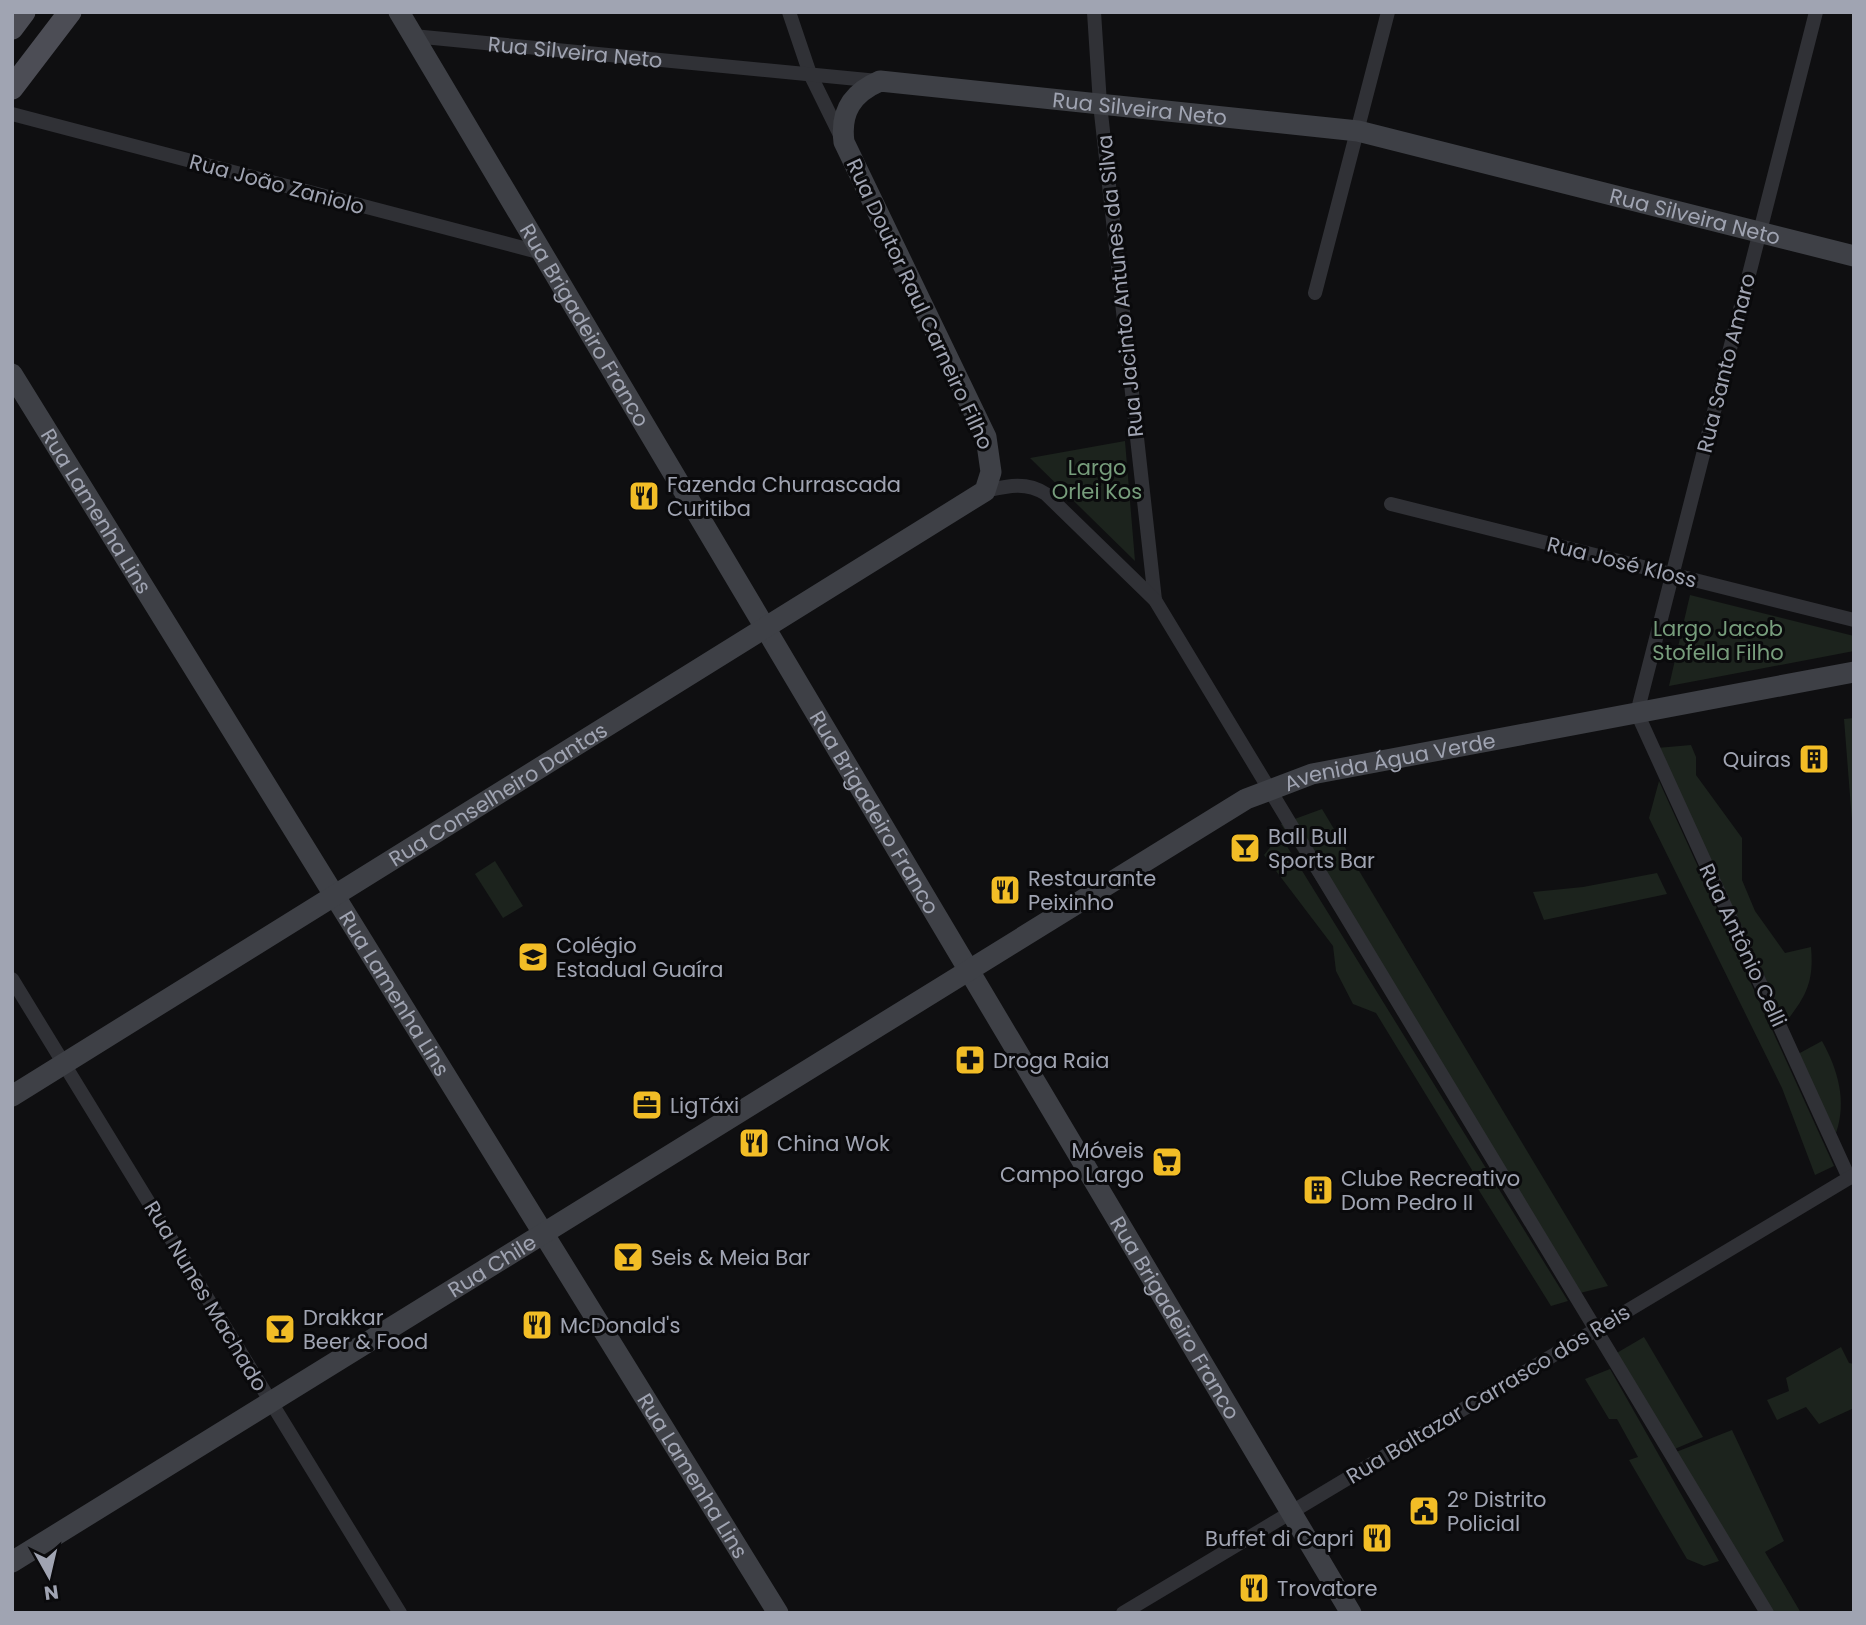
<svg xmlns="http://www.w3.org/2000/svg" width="1866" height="1625" font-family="Poppins,sans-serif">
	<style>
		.green { fill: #1c231d }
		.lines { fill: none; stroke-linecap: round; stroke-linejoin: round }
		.minor { stroke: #303136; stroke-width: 14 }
		.secondary { stroke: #3e4046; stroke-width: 21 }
		.primary { stroke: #4c4d55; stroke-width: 23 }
		.labels { text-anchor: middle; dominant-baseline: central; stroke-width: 6; stroke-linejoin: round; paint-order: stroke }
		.street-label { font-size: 21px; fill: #a0a4b2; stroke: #0a0a0c }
		.park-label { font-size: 21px; fill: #779d7c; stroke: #0a0a0c }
		.poi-label { font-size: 21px; fill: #a0a4b2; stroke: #0a0a0c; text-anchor: start }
	</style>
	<rect width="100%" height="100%" fill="#0f0f11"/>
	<!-- green -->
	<g class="green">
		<polygon points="1125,441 1135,561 1030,458"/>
		<polygon points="1690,595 1854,636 1854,651 1669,686"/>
		<polygon points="1854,718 1854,847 1844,719"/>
		<path d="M1691,745l5,12v18l46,63v42l13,31 30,42 26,-6c3,34 -4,48 -25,75l-129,-274z"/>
		<polygon points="1659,781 1834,1166 1815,1175 1782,1088 1649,818"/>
		<polygon points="1322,809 1608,1286 1576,1294 1281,824"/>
		<polygon points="1275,827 1568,1301 1551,1306 1470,1176 1472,1170 1376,1013 1353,1004 1336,971 1333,946 1264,855 1272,845 1266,829"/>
		<polygon points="495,861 523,906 503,918 475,874"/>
		<polygon points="1657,873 1667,894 1544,920 1533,892 1583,887"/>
		<path d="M1822,1041c16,29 25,60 14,92l-38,-79z"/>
		<polygon points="1644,1337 1703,1437 1670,1451 1615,1354"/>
		<polygon points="1841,1347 1849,1363 1854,1364 1854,1408 1819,1424 1806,1407 1777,1420 1767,1400 1789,1391 1786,1378"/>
		<polygon points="1610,1369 1719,1561 1704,1566 1687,1559 1629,1460 1638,1457 1617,1419 1609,1419 1585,1379"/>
		<polygon points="1732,1430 1784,1541 1765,1552 1801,1613 1765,1613 1671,1454"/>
	</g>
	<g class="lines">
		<!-- minor -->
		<g class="minor">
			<polyline points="789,12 810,74 841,137"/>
			<polyline points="1094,12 1100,104 1155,600"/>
			<polyline points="1816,12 1637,713 1849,1178"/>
			<path id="s1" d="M413,36l465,45"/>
			<polyline points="12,114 542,253"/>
			<polyline points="1315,293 1388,12"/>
			<path d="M985,491c22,-5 41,-10 61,3l109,106 612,1013"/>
			<polyline points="1391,504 1854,620"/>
			<polyline points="12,979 400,1613"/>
			<polyline points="1123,1613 1854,1175"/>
		</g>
		<!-- secondary -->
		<g class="secondary">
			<path id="s2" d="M399,12l952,1601"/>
			<path id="s3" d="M12,374l766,1239"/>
			<path id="s4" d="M12,1096l973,-605 6,-19 -5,-35 -142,-295c-4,-30 8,-49 36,-61l478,50 496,125"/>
			<path id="s5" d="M12,1562l1234,-763 66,-25 542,-102"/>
		</g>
		<!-- primary -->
		<g class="primary">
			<polyline points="12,28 24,12"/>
			<polyline points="12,88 70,12"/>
		</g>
	</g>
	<!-- icons -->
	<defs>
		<g id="restaurant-square" transform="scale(1.575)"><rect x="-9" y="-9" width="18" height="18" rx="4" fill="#f2bd26" stroke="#0a0a0c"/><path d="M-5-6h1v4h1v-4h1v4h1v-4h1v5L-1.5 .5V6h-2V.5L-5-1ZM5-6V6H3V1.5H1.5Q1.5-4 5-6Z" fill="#111"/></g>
		<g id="building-square" transform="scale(1.575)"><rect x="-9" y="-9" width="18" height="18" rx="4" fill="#f2bd26" stroke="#0a0a0c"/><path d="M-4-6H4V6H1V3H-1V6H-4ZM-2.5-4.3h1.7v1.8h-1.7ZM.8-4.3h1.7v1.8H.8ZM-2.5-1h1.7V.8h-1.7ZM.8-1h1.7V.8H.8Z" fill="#111"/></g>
		<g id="bar-square" transform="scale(1.575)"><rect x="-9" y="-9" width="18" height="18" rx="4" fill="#f2bd26" stroke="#0a0a0c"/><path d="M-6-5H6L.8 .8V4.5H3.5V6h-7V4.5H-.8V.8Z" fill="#111"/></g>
		<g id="school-square" transform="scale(1.575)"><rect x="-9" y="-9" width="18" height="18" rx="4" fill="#f2bd26" stroke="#0a0a0c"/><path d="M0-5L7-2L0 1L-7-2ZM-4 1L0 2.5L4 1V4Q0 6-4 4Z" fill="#111"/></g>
		<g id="pharmacy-square" transform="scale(1.575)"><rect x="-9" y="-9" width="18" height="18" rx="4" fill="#f2bd26" stroke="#0a0a0c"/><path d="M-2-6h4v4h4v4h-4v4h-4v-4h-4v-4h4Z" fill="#111"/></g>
		<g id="office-square" transform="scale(1.575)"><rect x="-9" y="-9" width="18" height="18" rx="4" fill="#f2bd26" stroke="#0a0a0c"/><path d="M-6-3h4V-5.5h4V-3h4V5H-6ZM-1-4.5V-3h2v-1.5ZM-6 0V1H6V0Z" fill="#111"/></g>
		<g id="supermarket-square" transform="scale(1.575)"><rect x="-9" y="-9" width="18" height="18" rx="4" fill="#f2bd26" stroke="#0a0a0c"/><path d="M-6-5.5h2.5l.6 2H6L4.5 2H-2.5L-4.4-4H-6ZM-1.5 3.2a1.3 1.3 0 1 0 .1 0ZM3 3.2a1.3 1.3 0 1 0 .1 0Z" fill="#111"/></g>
		<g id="civic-square" transform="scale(1.575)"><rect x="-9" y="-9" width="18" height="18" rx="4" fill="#f2bd26" stroke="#0a0a0c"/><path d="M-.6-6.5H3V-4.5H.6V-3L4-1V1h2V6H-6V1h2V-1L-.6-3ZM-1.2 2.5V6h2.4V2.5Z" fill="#111"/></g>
	</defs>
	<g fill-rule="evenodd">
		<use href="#restaurant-square" x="644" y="496"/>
		<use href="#building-square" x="1814" y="759"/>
		<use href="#bar-square" x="1245" y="848"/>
		<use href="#restaurant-square" x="1005" y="890"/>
		<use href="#school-square" x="533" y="957"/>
		<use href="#pharmacy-square" x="970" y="1060"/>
		<use href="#office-square" x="647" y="1105"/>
		<use href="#restaurant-square" x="754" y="1143"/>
		<use href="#supermarket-square" x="1167" y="1162"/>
		<use href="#building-square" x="1318" y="1190"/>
		<use href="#bar-square" x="628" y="1257"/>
		<use href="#restaurant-square" x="537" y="1325"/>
		<use href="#bar-square" x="280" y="1329"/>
		<use href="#civic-square" x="1424" y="1511"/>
		<use href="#restaurant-square" x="1377" y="1538"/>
		<use href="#restaurant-square" x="1254" y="1588"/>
	</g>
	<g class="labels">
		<!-- street labels -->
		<g class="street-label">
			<text stroke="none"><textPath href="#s1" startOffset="163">Rua Silveira Neto</textPath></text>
			<text stroke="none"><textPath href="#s4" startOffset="1867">Rua Silveira Neto</textPath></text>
			<text transform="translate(277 184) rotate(15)">Rua João Zaniolo</text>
			<text stroke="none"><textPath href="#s4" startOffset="2434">Rua Silveira Neto</textPath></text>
			<text transform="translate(1120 286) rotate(-96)">Rua Jacinto Antunes da Silva</text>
			<text transform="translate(920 304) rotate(65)">Rua Doutor Raul Carneiro Filho</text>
			<text stroke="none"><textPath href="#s2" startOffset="364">Rua Brigadeiro Franco</textPath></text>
			<text transform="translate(1726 363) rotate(-76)">Rua Santo Amaro</text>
			<text stroke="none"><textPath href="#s3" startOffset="161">Rua Lamenha Lins</textPath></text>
			<text transform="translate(1622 562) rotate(14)">Rua José Kloss</text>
			<text stroke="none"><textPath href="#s5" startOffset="1600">Avenida Água Verde</textPath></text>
			<text stroke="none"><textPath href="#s4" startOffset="572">Rua Conselheiro Dantas</textPath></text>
			<text stroke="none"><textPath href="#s2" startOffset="931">Rua Brigadeiro Franco</textPath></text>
			<text transform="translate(1743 945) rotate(65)">Rua Antônio Celli</text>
			<text stroke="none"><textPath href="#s3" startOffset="728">Rua Lamenha Lins</textPath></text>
			<text stroke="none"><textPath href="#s5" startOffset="564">Rua Chile</textPath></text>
			<text transform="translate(206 1296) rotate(59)">Rua Nunes Machado</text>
			<text stroke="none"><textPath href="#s2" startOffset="1519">Rua Brigadeiro Franco</textPath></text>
			<text transform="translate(1488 1394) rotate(-31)">Rua Baltazar Carrasco dos Reis</text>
			<text stroke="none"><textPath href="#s3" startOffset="1295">Rua Lamenha Lins</textPath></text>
		</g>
		<!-- park labels -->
		<g class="park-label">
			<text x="1097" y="467">Largo<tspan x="1097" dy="24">Orlei Kos</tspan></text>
			<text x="1718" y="628">Largo Jacob<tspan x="1718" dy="24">Stofella Filho</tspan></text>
		</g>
		<!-- poi labels -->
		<g class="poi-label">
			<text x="667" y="484">Fazenda Churrascada<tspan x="667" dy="24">Curitiba</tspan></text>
			<text x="1791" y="759" text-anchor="end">Quiras</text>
			<text x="1268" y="836">Ball Bull<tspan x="1268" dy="24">Sports Bar</tspan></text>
			<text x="1028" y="878">Restaurante<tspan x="1028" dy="24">Peixinho</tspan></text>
			<text x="556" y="945">Colégio<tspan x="556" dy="24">Estadual Guaíra</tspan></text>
			<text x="993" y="1060">Droga Raia</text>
			<text x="670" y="1105">LigTáxi</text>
			<text x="777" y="1143">China Wok</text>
			<text x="1144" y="1150" text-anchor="end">Móveis<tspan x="1144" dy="24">Campo Largo</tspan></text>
			<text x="1341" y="1178">Clube Recreativo<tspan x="1341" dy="24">Dom Pedro II</tspan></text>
			<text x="651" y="1257">Seis &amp; Meia Bar</text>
			<text x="303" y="1317">Drakkar<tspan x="303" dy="24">Beer &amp; Food</tspan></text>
			<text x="560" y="1325">McDonald's</text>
			<text x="1447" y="1499">2º Distrito<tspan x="1447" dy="24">Policial</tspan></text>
			<text x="1354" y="1538" text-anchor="end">Buffet di Capri</text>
			<text x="1277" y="1588">Trovatore</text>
		</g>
	</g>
	<!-- border -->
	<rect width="1866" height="1625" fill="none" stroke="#a0a4b2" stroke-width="28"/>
	<!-- north arrow -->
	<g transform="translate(49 1576) rotate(172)" stroke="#0a0a0c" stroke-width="5" paint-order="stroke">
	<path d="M0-5L12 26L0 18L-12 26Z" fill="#a0a4b2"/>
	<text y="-10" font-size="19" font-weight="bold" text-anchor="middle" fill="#a0a4b2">N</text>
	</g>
</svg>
